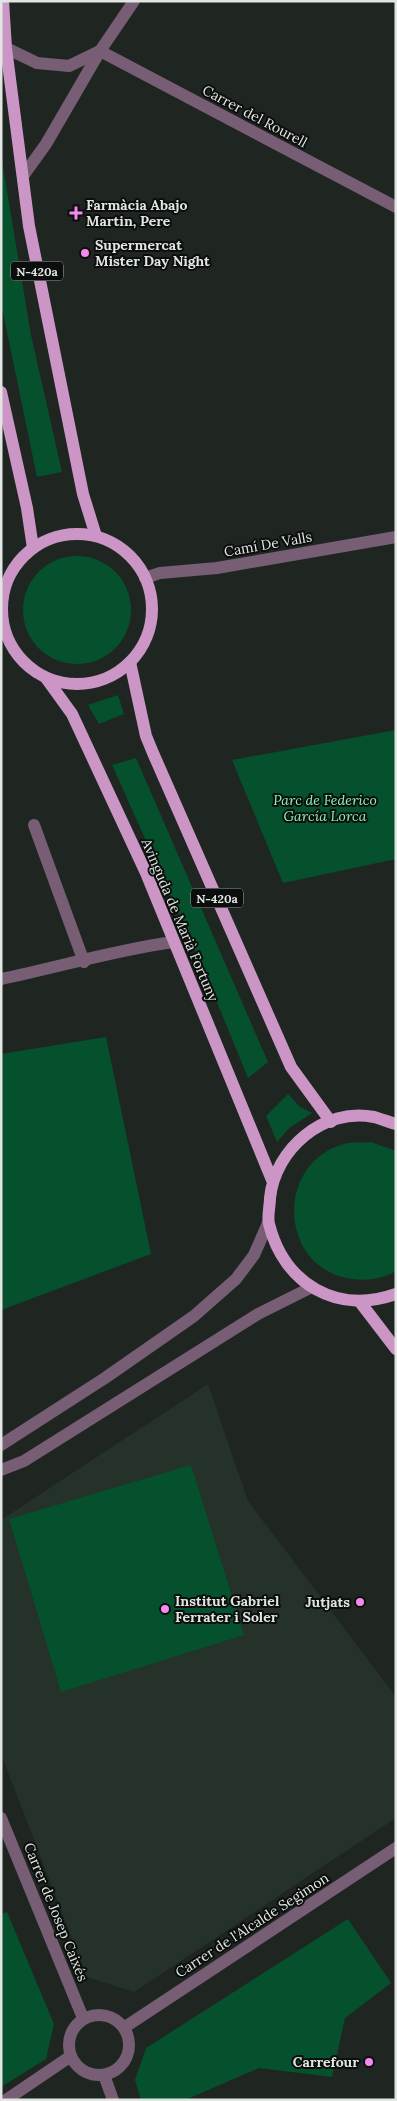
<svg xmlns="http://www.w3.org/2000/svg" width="397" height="2101" font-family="Lora,serif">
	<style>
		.built { fill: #253229 }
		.green { fill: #05502d }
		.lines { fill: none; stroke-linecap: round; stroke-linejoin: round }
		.minor { stroke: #775e74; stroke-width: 12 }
		.major { stroke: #cb96c5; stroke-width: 12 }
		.poi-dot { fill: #f689ed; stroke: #0b0e0c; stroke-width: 2 }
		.labels { text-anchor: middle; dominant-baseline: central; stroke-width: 4; stroke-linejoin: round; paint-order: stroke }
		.shield { fill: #0b0e0c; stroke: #a1a5a2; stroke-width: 1 }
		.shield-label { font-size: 12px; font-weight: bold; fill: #e1e6e3 }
		.street-label { font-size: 14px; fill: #e1e6e3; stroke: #0b0e0c }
		.poi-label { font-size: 14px; font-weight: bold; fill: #e1e6e3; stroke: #0b0e0c; text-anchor: start }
		.park-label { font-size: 14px; font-style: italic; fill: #8bf5b4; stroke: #0b0e0c }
	</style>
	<rect width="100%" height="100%" fill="#1f2621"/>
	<!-- built -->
	<polygon class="built" points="208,1384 248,1501 396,1697 396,1818 134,1992 87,1977 1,1754 1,1520"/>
	<!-- green -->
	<g class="green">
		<polygon points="1,155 31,335 62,472 37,477 1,303"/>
		<circle cx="77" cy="610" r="54"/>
		<polygon points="118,695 124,714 99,724 88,705"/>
		<polygon points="396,730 396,859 283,883 232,760"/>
		<polygon points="136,758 268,1062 248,1078 201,963 112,765"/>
		<polygon points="106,1037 151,1254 1,1310 1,1054"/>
		<polygon points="288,1094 299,1106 312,1113 288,1129 277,1142 266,1116"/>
		<path d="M371,1142l25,9v120c-14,8 -29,10 -44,8 -75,-10 -78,-120 -4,-136 7,-1 16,0 23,-1z"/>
		<polygon points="191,1465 244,1635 61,1692 9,1519"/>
		<polygon points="7,1912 54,2024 46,2059 1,2087 1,1914"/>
		<polygon points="348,1919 391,1983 345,2018 332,2077 259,2068 185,2100 141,2100 135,2080 146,2048"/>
	</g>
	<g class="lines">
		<!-- minor -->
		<g class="minor">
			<polyline points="6,48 37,63 69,66 100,51"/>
			<polyline points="100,51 396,207"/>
			<polyline points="23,176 46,144 100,51 134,1"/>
			<polyline points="145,578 160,573 217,568 396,537"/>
			<polyline points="34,825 84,962"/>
			<path d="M1,979c58,-12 114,-29 172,-37"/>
			<polyline points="1,1445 105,1378 194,1316 236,1279 254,1255 268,1223"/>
			<polyline points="1,1470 24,1461 258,1314 310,1288"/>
			<polyline points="1,1818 83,2018"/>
			<circle cx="99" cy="2045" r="30"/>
			<polyline points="125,2027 396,1848"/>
			<polyline points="104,2075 113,2100"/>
			<polyline points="6,2100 71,2056"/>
		</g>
		<!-- major -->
		<g class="major">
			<polyline points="3,1 6,48 29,226 83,494 96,536"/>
			<polyline points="1,392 27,508 33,548"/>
			<circle cx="77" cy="609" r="75"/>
			<polyline points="130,662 146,736 153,753 291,1067 331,1122"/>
			<polyline points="46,678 72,714 146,873 272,1180"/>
			<path d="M396,1124c-7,-2 -15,-5 -22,-7 -50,-10 -99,32 -104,81 0,8 -3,19 -1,26 15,60 68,91 127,70"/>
			<polyline points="360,1302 396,1349"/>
		</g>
	</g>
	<!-- markers -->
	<g class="poi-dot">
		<path d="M73.5 205.5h5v5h5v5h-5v5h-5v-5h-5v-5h5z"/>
		<circle cx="85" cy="253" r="5"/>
		<circle cx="360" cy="1602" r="5"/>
		<circle cx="165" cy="1609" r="5"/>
		<circle cx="369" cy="2062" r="5"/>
	</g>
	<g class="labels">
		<!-- shield labels -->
		<g class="shield">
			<rect x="11" y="261.5" width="52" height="19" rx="4"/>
			<rect x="191" y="888.5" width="52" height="19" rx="4"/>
		</g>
		<g class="shield-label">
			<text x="37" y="271">N-420a</text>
			<text x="217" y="898">N-420a</text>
		</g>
		<!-- street labels -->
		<g class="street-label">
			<text transform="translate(255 116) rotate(28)">Carrer del Rourell</text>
			<text transform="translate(268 544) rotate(-10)">Camí De Valls</text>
			<text transform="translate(180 920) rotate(67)">Avinguda de Marià Fortuny</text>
			<text transform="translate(56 1912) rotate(68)">Carrer de Josep Caixés</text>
			<text transform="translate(252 1925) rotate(-33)">Carrer de l'Alcalde Segimon</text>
		</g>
		<!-- poi labels -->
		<g class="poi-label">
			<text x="86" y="205">Farmàcia Abajo<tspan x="86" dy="16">Martin, Pere</tspan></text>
			<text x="95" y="245">Supermercat<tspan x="95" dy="16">Mister Day Night</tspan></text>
			<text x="175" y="1601">Institut Gabriel<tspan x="175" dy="16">Ferrater i Soler</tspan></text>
			<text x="350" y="1602" text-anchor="end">Jutjats</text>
			<text x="359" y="2062" text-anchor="end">Carrefour</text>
		</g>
		<!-- park labels -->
		<g class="park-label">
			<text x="325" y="800">Parc de Federico<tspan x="325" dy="16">García Lorca</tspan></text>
		</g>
	</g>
	<!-- border -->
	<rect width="397" height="2101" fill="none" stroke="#e1e6e3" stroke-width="5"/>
</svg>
